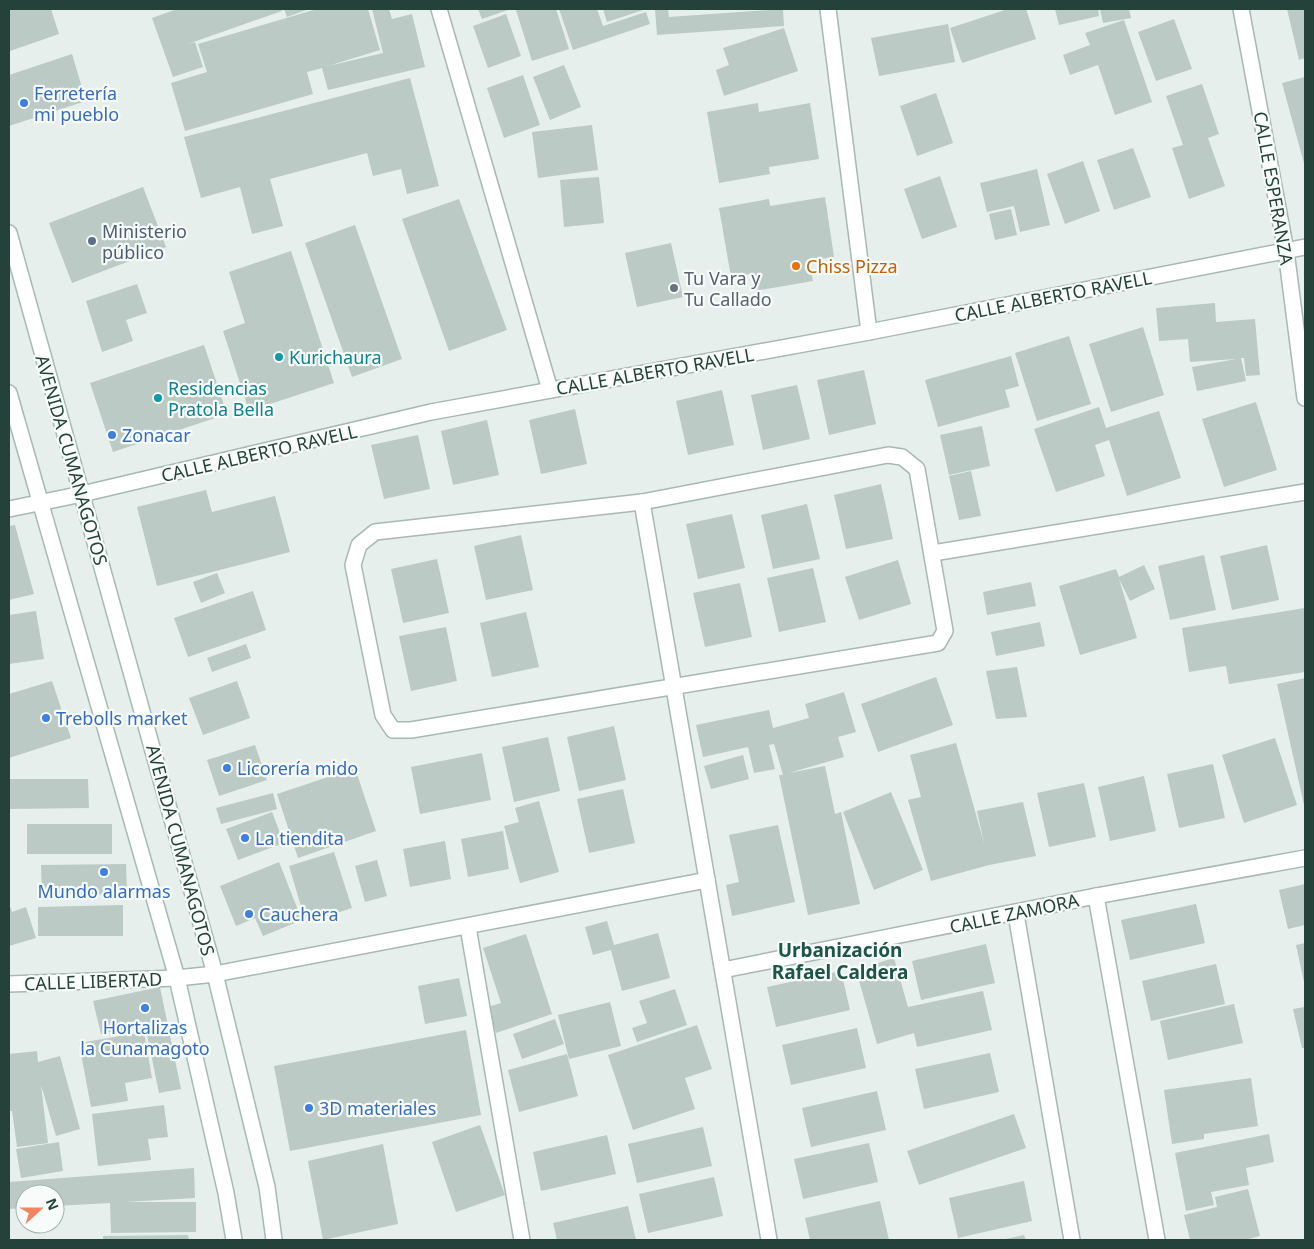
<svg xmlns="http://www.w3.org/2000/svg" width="1314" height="1249" font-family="'Noto Sans',sans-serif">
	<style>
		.building { fill: #bbcac4 }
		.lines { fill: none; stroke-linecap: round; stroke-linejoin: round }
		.street-casing { stroke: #a8b8b2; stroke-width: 18 }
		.secondary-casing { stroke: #a4bbb3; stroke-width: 18 }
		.street { stroke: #fff; stroke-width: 15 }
		.secondary { stroke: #fff; stroke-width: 15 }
		.shop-dot { fill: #3f7fe0; stroke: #f7fbf9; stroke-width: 2 }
		.service-dot { fill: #5c6f8a; stroke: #f7fbf9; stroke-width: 2 }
		.food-dot { fill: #e8710a; stroke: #f7fbf9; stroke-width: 2 }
		.worship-dot { fill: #6b7280; stroke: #f7fbf9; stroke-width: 2 }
		.culture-dot { fill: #0f9aa8; stroke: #f7fbf9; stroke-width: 2 }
		.labels { text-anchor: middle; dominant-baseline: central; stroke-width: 4.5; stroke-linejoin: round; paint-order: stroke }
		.shop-label { font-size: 18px; fill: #366cbe; stroke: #f7fbf9; text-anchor: start }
		.street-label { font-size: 18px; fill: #24423a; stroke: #f7fbf9 }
		.service-label { font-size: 18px; fill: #4e5e75; stroke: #f7fbf9; text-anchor: start }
		.food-label { font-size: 18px; fill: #c56008; stroke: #f7fbf9; text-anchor: start }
		.worship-label { font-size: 18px; fill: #5b616d; stroke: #f7fbf9; text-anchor: start }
		.culture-label { font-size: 18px; fill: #0d838f; stroke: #f7fbf9; text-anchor: start }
		.neighbourhood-label { font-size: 19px; font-weight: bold; fill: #1f5548; stroke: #f7fbf9 }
	</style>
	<rect width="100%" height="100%" fill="#e6efeb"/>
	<!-- building -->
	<g class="building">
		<polygon points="9,9 51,9 59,34 10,51"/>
		<polygon points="177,9 281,9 282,11 185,45 195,42 203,67 173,77 152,18"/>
		<polygon points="284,9 309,9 287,17"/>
		<polygon points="317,9 368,9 380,50 328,66 383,53 372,9 389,9 392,19 412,14 425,67 328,90 322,68 307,72 313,94 185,131 171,83 207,72 198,44"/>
		<polygon points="478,9 511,9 482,19"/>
		<polygon points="521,9 556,9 569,49 532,61 516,10"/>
		<polygon points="559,9 597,9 603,26 646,12 650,24 573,50"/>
		<polygon points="603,9 646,9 607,22"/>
		<polygon points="655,9 668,9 669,17 783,9 784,26 657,35"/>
		<polygon points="1008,9 1026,9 1036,39 962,63 950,28"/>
		<polygon points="1055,9 1098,9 1099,16 1059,25"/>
		<polygon points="1100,9 1129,9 1131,18 1103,23"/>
		<polygon points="1287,9 1305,9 1305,58 1299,60"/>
		<polygon points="506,14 521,56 488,68 473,26"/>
		<polygon points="1174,19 1192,69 1156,81 1138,32"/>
		<polygon points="1124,20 1152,102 1115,115 1098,65 1070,75 1063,55 1090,45 1085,33"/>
		<polygon points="948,24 955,62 879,76 871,38"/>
		<polygon points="784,28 798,71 724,96 716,70 729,65 723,48"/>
		<polygon points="72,54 86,101 9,126 9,75"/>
		<polygon points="564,65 581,107 550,120 533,77"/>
		<polygon points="523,75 540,125 504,138 487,88"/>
		<polygon points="1305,77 1305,167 1282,83"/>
		<polygon points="410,78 439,186 407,194 401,169 373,176 367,153 270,179 283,226 252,234 240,187 201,198 184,137"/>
		<polygon points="1202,84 1219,134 1208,138 1225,186 1189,199 1172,148 1183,145 1166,96"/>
		<polygon points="936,93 953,143 917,156 900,106"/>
		<polygon points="758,103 759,112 810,103 819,159 769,167 770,174 719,183 707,112"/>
		<polygon points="592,125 598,170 538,178 532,132"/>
		<polygon points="1133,148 1151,197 1114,210 1097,160"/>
		<polygon points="1083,161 1100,211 1065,224 1047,174"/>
		<polygon points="1037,169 1050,225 1020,232 1014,206 987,212 980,183"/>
		<polygon points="940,176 957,227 922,239 904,189"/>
		<polygon points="599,177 604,223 564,227 560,180"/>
		<polygon points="143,187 166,247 72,283 49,223"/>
		<polygon points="825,197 834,257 809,261 813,281 754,291 751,274 731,277 719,208 769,199 770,206"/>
		<polygon points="459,199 507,330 449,351 402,219"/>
		<polygon points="1011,209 1017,235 995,240 989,214"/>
		<polygon points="355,225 402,359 352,377 305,243"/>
		<polygon points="671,243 683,297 637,307 625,253"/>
		<polygon points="291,251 334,383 249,411 223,331 245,323 229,272"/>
		<polygon points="137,284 147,313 126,320 133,341 102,352 86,301"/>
		<polygon points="1215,303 1216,322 1255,319 1260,375 1246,376 1244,358 1241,358 1246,381 1197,391 1192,367 1236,359 1190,362 1188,339 1159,341 1156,308"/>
		<polygon points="1143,327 1164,395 1111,412 1089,344"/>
		<polygon points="1069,336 1091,404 1037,421 1015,353"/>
		<polygon points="204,345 227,414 113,452 90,383"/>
		<polygon points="1011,356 1019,386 1005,390 1010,407 938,427 925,380"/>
		<polygon points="864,370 876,424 829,435 817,380"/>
		<polygon points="797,385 810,439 763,450 751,395"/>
		<polygon points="722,390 734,445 688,455 676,401"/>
		<polygon points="1256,402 1277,470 1224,487 1202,419"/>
		<polygon points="1099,407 1106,428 1159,411 1181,478 1127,496 1109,440 1095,445 1105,476 1056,492 1034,429"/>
		<polygon points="575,409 587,464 541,474 529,420"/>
		<polygon points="487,420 499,475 453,485 441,431"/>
		<polygon points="982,426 990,466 949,475 940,435"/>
		<polygon points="418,435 430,489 384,499 371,445"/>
		<polygon points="971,471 981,516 959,520 949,476"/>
		<polygon points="881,484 893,539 846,549 834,495"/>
		<polygon points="206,490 212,512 275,496 290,552 157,586 137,507"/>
		<polygon points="807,504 820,559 773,569 761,515"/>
		<polygon points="732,514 745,568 698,579 686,524"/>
		<polygon points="15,525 34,594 9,600 9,526"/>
		<polygon points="521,535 533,590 486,600 474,546"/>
		<polygon points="1267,545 1279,600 1232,610 1220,556"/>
		<polygon points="1204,555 1216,610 1170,620 1158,566"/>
		<polygon points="437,559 449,613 403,623 391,569"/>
		<polygon points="898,560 911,604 859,620 845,577"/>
		<polygon points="1144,565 1155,589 1130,601 1119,579 1137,638 1080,655 1059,586 1116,569 1119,577"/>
		<polygon points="813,568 826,622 779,632 767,578"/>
		<polygon points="217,573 225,593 201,603 193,582"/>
		<polygon points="1031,582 1036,606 987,615 983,592"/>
		<polygon points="740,583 752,637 705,647 693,593"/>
		<polygon points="253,591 266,630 188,657 174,618"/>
		<polygon points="1305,608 1305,672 1229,684 1226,666 1189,672 1182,628"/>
		<polygon points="36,611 44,659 9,664 9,615"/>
		<polygon points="526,612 539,667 492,677 480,623"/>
		<polygon points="1040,622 1045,646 996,656 991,632"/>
		<polygon points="446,627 457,681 411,691 399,636"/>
		<polygon points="246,644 251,658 212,672 207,658"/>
		<polygon points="1017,667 1027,717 996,719 986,671"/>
		<polygon points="936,677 953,725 878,752 861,704"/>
		<polygon points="1305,678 1305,805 1304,805 1277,684"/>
		<polygon points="52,681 71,738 9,758 9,694"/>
		<polygon points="237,681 250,718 203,735 189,698"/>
		<polygon points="844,692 856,732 838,737 844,757 789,773 825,766 835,814 841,812 860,904 808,915 779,775 783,775 774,744 769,745 775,769 754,773 748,747 703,757 696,725 769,710 773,728 809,718 805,704"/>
		<polygon points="614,726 626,780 579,791 567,737"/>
		<polygon points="548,737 560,791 514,802 502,747"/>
		<polygon points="1275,738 1297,805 1244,823 1222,755"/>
		<polygon points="956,743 984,843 977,811 1023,802 1036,856 989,865 931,881 908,800 921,797 910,755"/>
		<polygon points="255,745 267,780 219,796 207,760"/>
		<polygon points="482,753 491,800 420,814 411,767"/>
		<polygon points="743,755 749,779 711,789 704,766"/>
		<polygon points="1213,764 1225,818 1179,828 1167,774"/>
		<polygon points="355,768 376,831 298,858 277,794"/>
		<polygon points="1144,776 1156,831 1110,841 1098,787"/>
		<polygon points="9,779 88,779 89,808 9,809"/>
		<polygon points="1084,783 1096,837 1049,847 1037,793"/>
		<polygon points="623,789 635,843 589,853 577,799"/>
		<polygon points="891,792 923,870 874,890 843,812"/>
		<polygon points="273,793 277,809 221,824 216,808"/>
		<polygon points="539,801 559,872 520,883 504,826 519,822 515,808"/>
		<polygon points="272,812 284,843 238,860 226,829"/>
		<rect x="27" y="824" width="85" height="30"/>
		<polygon points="778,825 795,902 732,916 726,885 739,882 729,835"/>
		<polygon points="503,831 509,869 468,877 461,839"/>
		<polygon points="445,841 451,879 410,887 403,849"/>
		<polygon points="334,852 352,908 306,923 289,866"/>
		<polygon points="377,860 387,896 365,902 355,866"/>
		<polygon points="279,862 302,920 263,936 255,918 236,926 220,886"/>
		<polygon points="126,864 127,894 42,895 41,865"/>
		<polygon points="1305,884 1305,925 1288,929 1279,890"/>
		<polygon points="9,903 12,912 26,907 36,938 9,946"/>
		<polygon points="1196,904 1205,943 1130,960 1121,920"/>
		<polygon points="123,905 123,936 38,936 38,907"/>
		<polygon points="607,921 614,945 658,933 670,978 622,991 611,950 593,955 585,927"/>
		<polygon points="526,934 552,1014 496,1033 488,1007 501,1003 483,948"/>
		<polygon points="1305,943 1305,982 1304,982 1296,945"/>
		<polygon points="986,944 995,983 921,1000 912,961"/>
		<polygon points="894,958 908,1007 983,991 992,1030 917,1047 914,1033 877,1044 856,970"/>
		<polygon points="1216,964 1225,1004 1151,1021 1142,981"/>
		<polygon points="841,971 850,1010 776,1027 767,987"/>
		<polygon points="459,978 467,1016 425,1024 418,986"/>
		<polygon points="160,987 181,1089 159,1093 145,1025 101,1034 93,1001"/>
		<polygon points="675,989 687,1025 637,1042 632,1028 647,1023 639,1001"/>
		<polygon points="610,1002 621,1046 569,1059 558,1015"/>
		<polygon points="1234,1004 1243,1043 1168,1060 1160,1021"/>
		<polygon points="1305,1007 1305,1048 1302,1048 1293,1009"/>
		<polygon points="555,1019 564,1044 522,1059 513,1034"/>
		<polygon points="697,1025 712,1069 685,1078 695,1109 633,1130 608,1055"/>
		<polygon points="857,1028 866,1068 791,1085 782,1045"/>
		<polygon points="466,1030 481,1115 290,1151 274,1066"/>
		<polygon points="144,1032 152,1078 125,1083 128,1101 91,1107 79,1043"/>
		<polygon points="37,1051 38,1062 60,1056 80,1129 56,1136 41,1085 48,1143 17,1147 12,1111 9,1111 9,1054"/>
		<polygon points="990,1053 999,1092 924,1109 915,1069"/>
		<polygon points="567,1054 578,1096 519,1112 508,1070"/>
		<polygon points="1251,1078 1258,1126 1204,1134 1204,1139 1172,1144 1164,1090"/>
		<polygon points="877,1091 886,1130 811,1147 802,1108"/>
		<polygon points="164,1105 168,1137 148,1139 151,1160 98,1166 92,1114"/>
		<polygon points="1014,1114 1026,1148 919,1185 907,1151"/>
		<polygon points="480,1125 505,1195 456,1212 432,1142"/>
		<polygon points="703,1127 712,1166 637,1183 628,1144"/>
		<polygon points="1269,1134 1274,1162 1246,1168 1249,1185 1211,1192 1214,1205 1186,1211 1175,1153"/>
		<polygon points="607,1135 616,1174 541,1191 533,1152"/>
		<polygon points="59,1142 63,1171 21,1178 16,1149"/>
		<polygon points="869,1143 878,1182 803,1199 794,1159"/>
		<polygon points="383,1144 398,1224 323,1240 308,1161"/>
		<polygon points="194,1168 195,1198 125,1202 196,1202 196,1232 111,1233 110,1203 55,1206 55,1194 25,1194 25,1208 9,1209 9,1182"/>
		<polygon points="714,1177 723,1216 648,1233 639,1194"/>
		<polygon points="1024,1181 1032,1221 958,1238 949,1198"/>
		<polygon points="1248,1189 1260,1236 1244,1240 1190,1240 1184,1215 1217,1207 1215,1197"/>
		<polygon points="880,1201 889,1240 810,1240 805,1218"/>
		<polygon points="628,1206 636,1240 557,1240 553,1223"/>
		<polygon points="188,1235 189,1240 103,1240 103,1236"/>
		<polygon points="1024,1235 1026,1240 1006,1240 1006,1239"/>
	</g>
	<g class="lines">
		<!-- street casing -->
		<g class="street-casing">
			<g id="street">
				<polyline points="439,9 550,390"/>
				<polyline points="828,9 869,332"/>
				<polyline points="1241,9 1286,251 1305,398"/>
				<polygon points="888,455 902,457 917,469 945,631 938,643 411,730 393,730 383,715 353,565 359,545 375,532 642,502"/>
				<polyline points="642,502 769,1240"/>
				<polyline points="9,509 82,494 431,412 869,332 1305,247"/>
				<polyline points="933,553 1305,492"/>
				<polyline points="1096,896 1157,1240"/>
				<polyline points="1016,914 1072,1240"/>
				<polyline points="468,927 522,1240"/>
				<polyline points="723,970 1096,896 1305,858"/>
				<polyline points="9,984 177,978 215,974 707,880"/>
			</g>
		</g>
		<!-- secondary casing -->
		<g class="secondary-casing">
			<g id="secondary">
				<polyline points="9,233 215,974 267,1187 274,1240"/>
				<polyline points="9,393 177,978 226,1193 234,1240"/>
			</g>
		</g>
		<!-- street -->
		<use href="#street" class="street"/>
		<!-- secondary -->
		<use href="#secondary" class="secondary"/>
	</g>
	<!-- markers -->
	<g class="shop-dot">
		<circle cx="24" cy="103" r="5"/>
		<circle cx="112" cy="435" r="5"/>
		<circle cx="46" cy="718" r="5"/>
		<circle cx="227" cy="768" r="5"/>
		<circle cx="245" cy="838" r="5"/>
		<circle cx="104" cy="872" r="5"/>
		<circle cx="249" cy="914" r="5"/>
		<circle cx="145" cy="1008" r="5"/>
		<circle cx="309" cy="1108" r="5"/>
	</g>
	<circle class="service-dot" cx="92" cy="241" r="5"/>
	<circle class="food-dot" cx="796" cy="266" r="5"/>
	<circle class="worship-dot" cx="674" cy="288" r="5"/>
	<g class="culture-dot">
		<circle cx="279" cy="357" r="5"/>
		<circle cx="158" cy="398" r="5"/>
	</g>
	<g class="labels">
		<!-- shop labels -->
		<g class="shop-label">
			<text x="34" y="93">Ferretería<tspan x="34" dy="21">mi pueblo</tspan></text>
			<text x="122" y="435">Zonacar</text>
			<text x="56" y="718">Trebolls market</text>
			<text x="237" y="768">Licorería mido</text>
			<text x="255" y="838">La tiendita</text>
			<text x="104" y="891" text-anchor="middle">Mundo alarmas</text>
			<text x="259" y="914">Cauchera</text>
			<text x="145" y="1027" text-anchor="middle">Hortalizas<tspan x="145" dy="21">la Cunamagoto</tspan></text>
			<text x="319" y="1108">3D materiales</text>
		</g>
		<!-- street labels -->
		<g class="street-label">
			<text transform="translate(1274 188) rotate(80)">CALLE ESPERANZA</text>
			<text transform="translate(1053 296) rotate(-11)">CALLE ALBERTO RAVELL</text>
			<text transform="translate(655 371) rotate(-10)">CALLE ALBERTO RAVELL</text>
			<text transform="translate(259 453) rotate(-13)">CALLE ALBERTO RAVELL</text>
			<text transform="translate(72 460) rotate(74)">AVENIDA CUMANAGOTOS</text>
			<text transform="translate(181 850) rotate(75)">AVENIDA CUMANAGOTOS</text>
			<text transform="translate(1014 913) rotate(-12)">CALLE ZAMORA</text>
			<text transform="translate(93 981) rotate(-2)">CALLE LIBERTAD</text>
		</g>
		<!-- service labels -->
		<g class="service-label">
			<text x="102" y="231">Ministerio<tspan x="102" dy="21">público</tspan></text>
		</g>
		<!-- food labels -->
		<g class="food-label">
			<text x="806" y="266">Chiss Pizza</text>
		</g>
		<!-- worship labels -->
		<g class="worship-label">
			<text x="684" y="278">Tu Vara y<tspan x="684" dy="21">Tu Callado</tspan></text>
		</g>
		<!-- culture labels -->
		<g class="culture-label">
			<text x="289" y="357">Kurichaura</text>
			<text x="168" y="388">Residencias<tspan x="168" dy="21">Pratola Bella</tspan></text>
		</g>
		<!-- neighbourhood labels -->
		<g class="neighbourhood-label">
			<text x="840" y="950">Urbanización<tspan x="840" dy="22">Rafael Caldera</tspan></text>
		</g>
	</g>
	<!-- border -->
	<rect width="1314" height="1249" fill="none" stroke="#24423a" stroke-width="20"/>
	<!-- north arrow -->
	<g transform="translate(40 1209) rotate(69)"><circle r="24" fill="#f7fbf9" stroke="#a3b1ad"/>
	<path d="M0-4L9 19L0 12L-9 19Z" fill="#f4845f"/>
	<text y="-8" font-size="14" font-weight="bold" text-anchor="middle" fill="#24423a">N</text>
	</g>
</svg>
